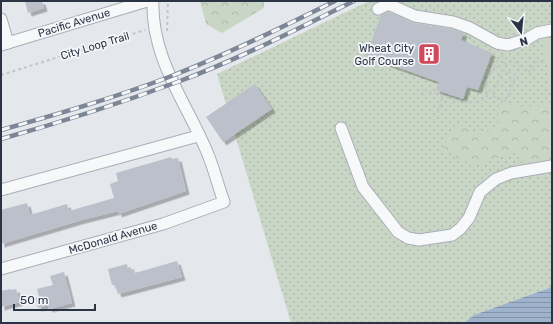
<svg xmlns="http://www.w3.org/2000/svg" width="553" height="324" font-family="Rubik,sans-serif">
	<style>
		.green { fill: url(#green-dots) }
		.forest { fill: url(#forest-crowns) }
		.pitch { fill: #c9d6c5 }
		.water { fill: url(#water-rules) }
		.building { fill: #bbc0ca; filter: url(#shadow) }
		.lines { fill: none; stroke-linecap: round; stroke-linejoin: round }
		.minor-casing { stroke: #a9aeb7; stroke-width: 13 }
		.path { stroke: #c2c5cb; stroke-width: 2; stroke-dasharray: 3 3; stroke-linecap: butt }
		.minor { stroke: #f7f8fa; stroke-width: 11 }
		.rail-casing { stroke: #7d8696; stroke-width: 4.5 }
		.rail { stroke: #f4f6f9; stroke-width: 3; stroke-dasharray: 9; stroke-linecap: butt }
		.labels { text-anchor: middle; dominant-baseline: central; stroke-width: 3.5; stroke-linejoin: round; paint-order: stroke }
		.street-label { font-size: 11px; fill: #2b3445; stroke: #f4f6f9 }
		.poi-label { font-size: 11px; fill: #2b3445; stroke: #f4f6f9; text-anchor: end }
	</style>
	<defs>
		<pattern id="green-dots" width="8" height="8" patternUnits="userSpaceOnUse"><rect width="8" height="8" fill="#c9d6c5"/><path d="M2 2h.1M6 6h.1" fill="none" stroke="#adb8ab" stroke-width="1.8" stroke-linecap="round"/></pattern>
		<pattern id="forest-crowns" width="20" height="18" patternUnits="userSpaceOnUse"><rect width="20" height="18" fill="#c9d6c5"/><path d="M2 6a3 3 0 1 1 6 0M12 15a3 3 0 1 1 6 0" fill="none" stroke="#adb8ab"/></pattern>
		<pattern id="water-rules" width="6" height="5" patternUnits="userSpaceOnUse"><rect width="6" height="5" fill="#9fb4cc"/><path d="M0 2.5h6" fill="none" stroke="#8293a7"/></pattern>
		<filter id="shadow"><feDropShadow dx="3.5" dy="3.5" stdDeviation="0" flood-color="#0004"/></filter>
	</defs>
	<rect width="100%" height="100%" fill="#e4e7ec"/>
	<!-- green -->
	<polygon class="green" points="369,1 552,1 552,287 474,315 464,323 291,323 217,74"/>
	<!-- forest -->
	<g class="forest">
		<polygon points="200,1 264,1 264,8 222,33 206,24"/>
		<path d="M504,102c18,6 30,6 48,0v55l-28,7 -8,-12 -43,14 -3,-4 -12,-1 -4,-8 -7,-1 -4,-5 12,-22 9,1 15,8 15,-6 4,-6v-18z"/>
	</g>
	<!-- pitch -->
	<polygon class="pitch" points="552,38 552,94 551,94 543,40"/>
	<!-- water -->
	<polygon class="water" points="552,287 552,323 464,323 474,315"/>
	<!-- building -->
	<g class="building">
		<polygon points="25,1 42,1 44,8 28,13"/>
		<polygon points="388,12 414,23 451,29 464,33 461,40 492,53 478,90 467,87 463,99 436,90 439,82 366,56 381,15"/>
		<polygon points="255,84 272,109 223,142 206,117"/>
		<polygon points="171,157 172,159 178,158 186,191 118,214 118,211 82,220 1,244 1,210 27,203 30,215 67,204 69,211 114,198 110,184 118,181 116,173"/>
		<polygon points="177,261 182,277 118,294 115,285 112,285 108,269 127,264 128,270 134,269 135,273"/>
		<polygon points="64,272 72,303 49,309 48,305 38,308 36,298 39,297 37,289 53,285 50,276"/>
		<polygon points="11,289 11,290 16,289 20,302 1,307 1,291"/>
	</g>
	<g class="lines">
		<!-- minor casing -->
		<g class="minor-casing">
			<g id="minor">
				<polyline points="378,9 388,4 415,16 453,22 470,28 497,43 508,45 527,39 537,33 552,30"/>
				<polyline points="1,19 8,43"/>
				<polyline points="1,45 147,1"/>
				<polyline points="341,128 363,187 398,232 408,238 419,240 452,235 460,229 469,218 480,192 496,179 511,173 552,166"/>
				<polyline points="1,190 198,136"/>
				<path d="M1,269l162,-45 61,-22c-6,-16 -10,-34 -17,-50 -21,-50 -56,-94 -54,-151"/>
			</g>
		</g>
		<!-- path -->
		<g class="path">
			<polyline points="167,31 168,1"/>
			<polyline points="493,67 494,64 504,55"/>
			<polygon points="502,70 516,75 506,101 492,96"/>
			<polyline points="1,75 145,30"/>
			<path d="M423,90c17,3 57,24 66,3l-5,-2 9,-24 3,1 16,-8 16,13 8,-11 10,-2"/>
			<polyline points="438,113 443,95"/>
		</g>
		<!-- minor -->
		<use href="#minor" class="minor"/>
		<!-- rail casing -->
		<g class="rail-casing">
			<g id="rail">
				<path d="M1,130c57,-16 113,-32 168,-53 57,-22 112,-49 166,-76"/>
				<path d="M1,139c61,-17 120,-36 179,-58 59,-22 117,-52 174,-80"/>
			</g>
		</g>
		<!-- rail -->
		<use href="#rail" class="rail"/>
	</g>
	<!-- icons -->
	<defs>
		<g id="building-square" transform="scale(1.15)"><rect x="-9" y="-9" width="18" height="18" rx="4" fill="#d1495b" stroke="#f4f6f9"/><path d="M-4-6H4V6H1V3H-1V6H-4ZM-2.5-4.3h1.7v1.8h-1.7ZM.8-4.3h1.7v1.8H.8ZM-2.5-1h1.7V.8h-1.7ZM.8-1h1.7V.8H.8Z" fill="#fff"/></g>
	</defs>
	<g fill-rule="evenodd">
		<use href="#building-square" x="429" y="54"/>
	</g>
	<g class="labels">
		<!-- street labels -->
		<g class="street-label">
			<text transform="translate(74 23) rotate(-17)">Pacific Avenue</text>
			<text transform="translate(95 46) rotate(-17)">City Loop Trail</text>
			<text transform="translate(113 238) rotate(-16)">McDonald Avenue</text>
		</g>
		<!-- poi labels -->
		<g class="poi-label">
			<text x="414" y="48">Wheat City<tspan x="414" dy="13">Golf Course</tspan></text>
		</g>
	</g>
	<!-- border -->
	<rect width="553" height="324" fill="none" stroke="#2b3445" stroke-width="4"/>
	<!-- north arrow -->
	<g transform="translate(521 32) rotate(164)" stroke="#f4f6f9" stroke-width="3" paint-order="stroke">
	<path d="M0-3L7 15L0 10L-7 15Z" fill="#2b3445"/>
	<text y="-6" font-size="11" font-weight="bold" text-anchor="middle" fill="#2b3445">N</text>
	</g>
	<!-- scale -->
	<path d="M14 304v6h81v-6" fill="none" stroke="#2b3445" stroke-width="2"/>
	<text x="20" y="304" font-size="12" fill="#2b3445" stroke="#f4f6f9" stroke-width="3" paint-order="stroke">50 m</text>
</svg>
